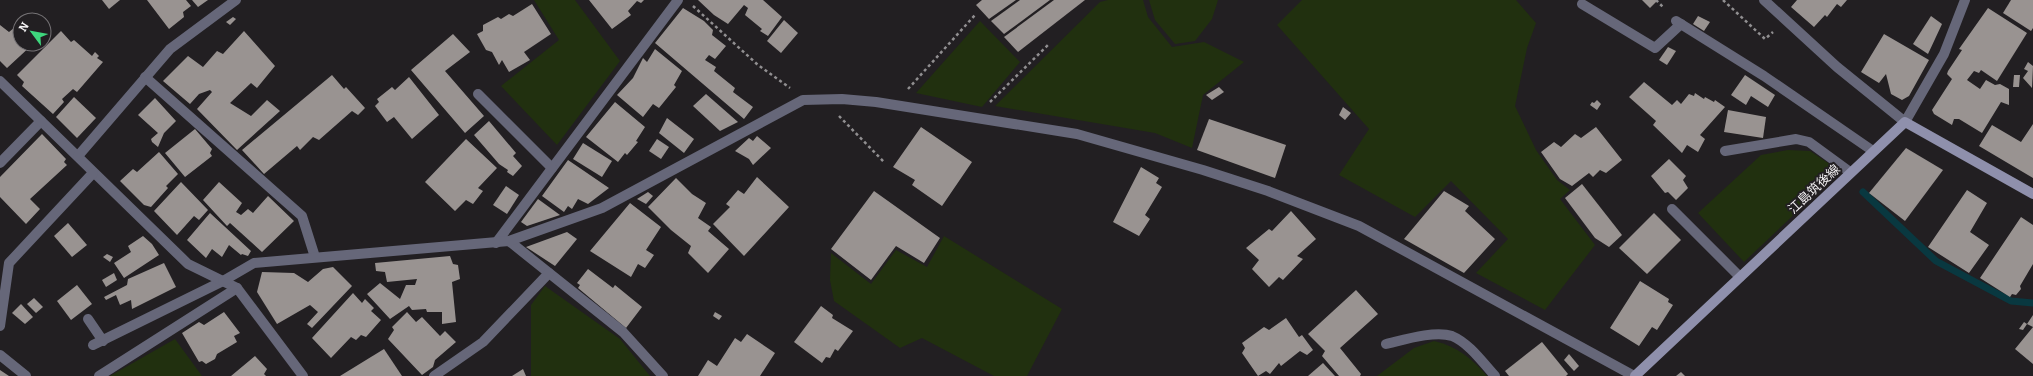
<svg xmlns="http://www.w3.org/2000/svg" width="2033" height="376" font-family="Bitter,'Noto Sans JP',serif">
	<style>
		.green { fill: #21300f }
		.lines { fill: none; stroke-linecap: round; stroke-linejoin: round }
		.stream { stroke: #093840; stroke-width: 7 }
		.building { fill: #999391 }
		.path { stroke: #918f91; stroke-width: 2.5; stroke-dasharray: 3 3; stroke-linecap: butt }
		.lane { stroke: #666779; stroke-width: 10 }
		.street { stroke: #666779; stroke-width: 10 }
		.secondary { stroke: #8f90ac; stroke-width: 10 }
		.labels { text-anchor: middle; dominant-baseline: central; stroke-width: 4; stroke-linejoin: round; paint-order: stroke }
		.street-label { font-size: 13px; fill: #f4f2f4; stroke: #221f22 }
	</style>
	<rect width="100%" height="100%" fill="#221f22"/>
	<!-- green -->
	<g class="green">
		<polygon points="534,0 575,0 620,61 557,145 501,86 559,40"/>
		<polygon points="1108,0 1143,0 1148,17 1172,47 1204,42 1244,62 1203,95 1192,148 1155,133 995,106 1100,2"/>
		<polygon points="1149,0 1218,0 1212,19 1195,41 1175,44 1155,20"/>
		<polygon points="1302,0 1516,0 1536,23 1527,48 1515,106 1536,150 1557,180 1570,190 1560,199 1595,245 1545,310 1476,273 1508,239 1451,181 1415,217 1339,175 1369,129 1277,25"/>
		<polygon points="980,21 1020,62 982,107 916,93"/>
		<polygon points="1788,150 1810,151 1840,171 1744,262 1698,213 1761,155"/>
		<polygon points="944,236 1062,309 1027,376 994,376 922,338 900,348 834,301 830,280 831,253 871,284 896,250 927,267"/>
		<polygon points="545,286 620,339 650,376 531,376 531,305"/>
		<polygon points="175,339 202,376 110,376"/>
		<path d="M1434,341c23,5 38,18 53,35h-110l37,-28z"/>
	</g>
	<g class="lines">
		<!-- stream -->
		<polyline class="stream" points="1863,192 1936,261 2011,301 2033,303"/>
	</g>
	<!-- building -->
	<g class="building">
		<polygon points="102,0 120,0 109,9"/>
		<polygon points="147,0 186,0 191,6 183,12 184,17 169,29"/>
		<polygon points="192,0 208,0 198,7"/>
		<polygon points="589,0 644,0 641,3 637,1 628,11 631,15 612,29"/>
		<polygon points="698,0 763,0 782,17 768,36 760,31 762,29 745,15 748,8 744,5 728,24 714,15"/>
		<polygon points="982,0 1016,0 989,19 976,5"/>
		<polygon points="1020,0 1050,0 1004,34 991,21"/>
		<polygon points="1054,0 1085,0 1018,52 1004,37"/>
		<polygon points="1642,0 1658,0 1650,8"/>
		<polygon points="1797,0 1847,0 1841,7 1837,4 1827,17 1825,15 1814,27 1791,7"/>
		<polygon points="2011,0 2033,0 2033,28 2031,31 2003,13"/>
		<polygon points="532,4 551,34 524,52 530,60 509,72 502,60 499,65 492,52 486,50 477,34 483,31 483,25 498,17 501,19 509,14 513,16"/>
		<polygon points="683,8 704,21 713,30 712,35 726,46 715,59 709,55 705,60 716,67 714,71 735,88 733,92 753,107 744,119 655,43"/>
		<polygon points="1988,8 2027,33 1997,81 1981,70 1979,73 1974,71 1967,80 1980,89 1986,80 1995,85 2000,84 2009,89 2009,105 2001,102 1982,133 1959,119 1954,119 1952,125 1934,114 1932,110 1952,79 1947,74 1948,71 1962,50 1959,49"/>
		<polygon points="1698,16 1710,22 1704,31 1693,24"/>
		<polygon points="1931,16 1942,24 1928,54 1913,44"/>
		<polygon points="233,17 236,19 230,25 226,22"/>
		<polygon points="784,20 798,33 781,53 767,41"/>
		<polygon points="0,25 9,32 14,28 20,34 20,44 33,44 7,68 0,61"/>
		<polygon points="61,31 71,42 74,40 92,56 95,52 99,56 97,58 103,62 77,92 73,89 62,99 64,102 53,114 22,86 24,82 17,75"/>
		<polygon points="244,31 275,66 257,88 251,83 230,103 251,116 267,100 280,111 237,150 197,109 212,92 210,90 199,94 190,104 163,81 188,56 203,67 217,51 223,54"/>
		<polygon points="453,34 470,52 445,71 484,116 465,133 411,70"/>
		<polygon points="1884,34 1929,60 1909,96 1902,100 1891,94 1886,74 1879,83 1861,72"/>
		<polygon points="1668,47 1676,51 1667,65 1659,60"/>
		<polygon points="655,49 682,71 674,85 676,87 659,108 653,104 643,117 617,95 633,78 643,58 647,62"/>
		<polygon points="2028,62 2033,66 2032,88 2023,78 2028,71 2024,69"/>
		<polygon points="332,75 344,89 346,87 365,108 358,115 352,111 319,140 313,137 300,150 297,146 264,174 242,150"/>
		<polygon points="1745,75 1775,95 1768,107 1751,96 1746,105 1731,95"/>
		<polygon points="2014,75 2020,75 2019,87 2013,87"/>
		<polygon points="409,77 439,115 412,139 394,117 387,122 375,106 379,102 377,99 392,87 395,90"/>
		<polygon points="1644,82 1672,105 1677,100 1681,104 1689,94 1694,96 1695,93 1704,99 1705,97 1714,102 1715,100 1725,107 1700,135 1705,139 1698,152 1687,145 1682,153 1653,125 1656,121 1629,97"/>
		<polygon points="1219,87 1224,92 1212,100 1206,95"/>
		<polygon points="706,94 738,122 720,131 693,106"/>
		<polygon points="74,97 96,118 77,138 56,117"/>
		<polygon points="155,98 176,121 164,133 158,147 152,142 151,139 158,133 138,115"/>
		<polygon points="1597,100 1601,104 1597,110 1590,105 1592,102 1594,103"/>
		<polygon points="615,102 645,127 636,141 638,142 627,155 625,153 618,162 586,137"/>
		<polygon points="1343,107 1351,113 1345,120 1339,115"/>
		<polygon points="1728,110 1766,117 1763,138 1724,132"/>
		<polygon points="667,118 694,139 684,153 659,133"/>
		<polygon points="1209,119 1286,145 1275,178 1197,150"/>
		<polygon points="489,121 516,153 513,156 522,166 513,176 507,172 508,170 499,164 474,135"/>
		<polygon points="2033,124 2033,178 1979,146 1992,125 2021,142"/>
		<polygon points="921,127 972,162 942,206 912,185 915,180 893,167"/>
		<polygon points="1596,127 1622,160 1606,173 1600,170 1593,177 1589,173 1572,186 1560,179 1541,152 1554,142 1561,147 1575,134 1581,138"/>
		<polygon points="195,129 212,149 210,153 212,156 185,177 165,153"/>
		<polygon points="42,134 66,159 64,162 67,165 30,199 40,209 26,224 0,197 0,177"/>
		<polygon points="757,136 771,148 753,165 749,159 735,151 749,138 753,141"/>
		<polygon points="466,139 497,168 478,188 483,191 473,204 466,200 455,211 425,182"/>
		<polygon points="657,139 669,147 661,159 649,151"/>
		<polygon points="583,143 612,161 602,177 573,159"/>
		<polygon points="1906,148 1943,170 1905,221 1869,193"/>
		<polygon points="159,152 178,174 166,186 168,188 151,207 144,205 120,181 133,169 137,172"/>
		<polygon points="1669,159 1686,176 1683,180 1688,188 1676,200 1668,192 1665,193 1651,176"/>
		<polygon points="568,160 609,188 588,204 578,199 572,209 568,206 564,212 542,196"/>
		<polygon points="1141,167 1159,178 1156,183 1162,187 1145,215 1150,219 1139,236 1113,222"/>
		<polygon points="757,177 789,207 744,256 713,224 730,207 726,204 738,190 744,194"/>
		<polygon points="676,178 692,194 706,203 698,218 711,227 708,231 729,249 708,273 688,253 691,246 671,230 648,207"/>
		<polygon points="181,182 208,210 199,220 194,216 177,235 154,211"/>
		<polygon points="219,182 242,203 236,212 241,215 248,209 253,213 268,196 294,221 262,252 230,223 227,226 203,200"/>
		<polygon points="1582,184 1622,235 1609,247 1595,238 1565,198"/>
		<polygon points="506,186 519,195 507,214 493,205"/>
		<polygon points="1967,190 1987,203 1970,232 1989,245 1969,273 1928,247"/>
		<polygon points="874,191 940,238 924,263 896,246 871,280 831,249"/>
		<polygon points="1444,191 1469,206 1465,211 1495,239 1464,273 1404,239"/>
		<polygon points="648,192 653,196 646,204 637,199"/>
		<polygon points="538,199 560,215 527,226 521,222"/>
		<polygon points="630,203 661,227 646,250 654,255 645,268 638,264 631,277 590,251"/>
		<polygon points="1291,211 1316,239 1297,256 1303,259 1283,280 1279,277 1269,287 1252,269 1259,260 1246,248 1269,229 1272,231"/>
		<polygon points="210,213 251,251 248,256 242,254 241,255 229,245 222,257 212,249 206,258 187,240"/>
		<polygon points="1654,213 1681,240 1647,274 1619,248"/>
		<polygon points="2021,217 2033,225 2033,264 2020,286 2021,289 2016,295 2012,294 2010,297 1980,278"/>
		<polygon points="68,223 87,245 72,257 54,236"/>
		<polygon points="567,232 577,239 555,266 526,247"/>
		<polygon points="143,236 152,244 159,255 124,278 114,263 131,252 128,246"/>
		<polygon points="107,254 113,257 110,262 103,257"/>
		<polygon points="450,256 453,264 458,265 460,279 452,282 456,322 442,324 442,312 427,312 426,309 412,310 409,306 390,319 367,294 380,283 400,299 406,285 415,285 417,279 387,282 385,272 376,271 375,263"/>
		<polygon points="164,263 176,287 132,309 131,300 120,305 116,295 106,300 104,297 127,285 128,279"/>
		<polygon points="333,267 352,286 312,328 307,324 318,312 310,305 277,324 257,292 262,272 294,273 308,282 323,269"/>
		<polygon points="588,269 613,288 615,285 642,307 626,328 578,288 580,285 577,283"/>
		<polygon points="114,273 117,280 106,287 102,280"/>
		<polygon points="1640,281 1669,299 1668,302 1673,305 1657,330 1652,327 1639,346 1610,328"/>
		<polygon points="77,285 92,304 71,320 57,301"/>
		<polygon points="1356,290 1378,314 1340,348 1361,374 1360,376 1339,376 1322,356 1325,351 1308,334"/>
		<polygon points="353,293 362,303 365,299 374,308 371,311 381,320 366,337 361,335 356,340 351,337 331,358 312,338"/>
		<polygon points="34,298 43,307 36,313 27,304"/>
		<polygon points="21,304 33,317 25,324 12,313"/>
		<polygon points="821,306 833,315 832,318 853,331 838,351 835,349 830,358 826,357 822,363 794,342"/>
		<polygon points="224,312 240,333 234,336 237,342 217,354 215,359 206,364 202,361 199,362 182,333 199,322 204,325"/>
		<polygon points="407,312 416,322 422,317 440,336 445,331 456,342 435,360 433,367 422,375 388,339 394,330 392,327"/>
		<polygon points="715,312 722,316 719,320 713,316"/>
		<polygon points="2033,315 2033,364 2015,349 2033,327 2027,324"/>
		<polygon points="1286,318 1299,337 1302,335 1313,350 1307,355 1300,351 1281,366 1279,363 1270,374 1266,371 1258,376 1242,353 1245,348 1242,343 1264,327 1269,330"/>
		<polygon points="2024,322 2027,324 2023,330 2019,329"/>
		<polygon points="747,334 775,353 760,376 698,376 708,360 717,366 735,338 741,342"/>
		<polygon points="1542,342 1568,374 1566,376 1509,376 1505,371"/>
		<polygon points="384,349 402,376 340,376"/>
		<polygon points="1569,354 1579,366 1574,371 1564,360"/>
		<polygon points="255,356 267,369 264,374 266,376 231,376"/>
		<polygon points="1323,363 1335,376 1308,376"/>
		<polygon points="523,369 526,376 512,376"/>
		<polygon points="0,370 9,376 0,376"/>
		<polygon points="1681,372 1685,376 1676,376"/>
	</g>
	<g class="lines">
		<!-- path -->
		<g class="path">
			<polyline points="1656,0 1664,8"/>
			<polyline points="1723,0 1765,39 1773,32"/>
			<polyline points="693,6 758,65 790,88"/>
			<polyline points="908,89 975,15"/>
			<polyline points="990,102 1048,45"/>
			<polyline points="839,116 885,163"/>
		</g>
		<!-- lane -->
		<g class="lane">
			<polyline points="1582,4 1655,48 1681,24"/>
			<polyline points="1676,21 1764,76 1873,151"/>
			<polyline points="145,77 302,216 315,257"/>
			<polyline points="0,163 41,121"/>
			<polyline points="509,241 623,332 663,376"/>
			<polyline points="496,243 678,0"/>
			<polyline points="88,319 103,341"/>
			<polyline points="93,345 223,281"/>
			<polyline points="0,355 26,376"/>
			<polyline points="99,376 237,288"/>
			<polyline points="434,376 483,342 549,273"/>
		</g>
		<!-- street -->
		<g class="street">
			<polyline points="1764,0 1837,67 1905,122 1944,54 1965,0"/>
			<polyline points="0,81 188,264 237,288 303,376"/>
			<polyline points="478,94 552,168"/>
			<polyline points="1725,151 1796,139 1809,142 1850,172"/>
			<polyline points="78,156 170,49 236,0"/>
			<polyline points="1672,209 1740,277"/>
			<polyline points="223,281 254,263 509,241 602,208 803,100 842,99 876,102 1077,134 1203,170 1268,191 1359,226 1634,376"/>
			<polyline points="0,326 9,263 93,173"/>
			<path d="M1386,344c17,-4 49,-14 66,-8 17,7 31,27 43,40"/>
		</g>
		<!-- secondary -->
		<polyline class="secondary" points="1635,376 1905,122 2033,194"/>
	</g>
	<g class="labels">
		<!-- street labels -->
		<g class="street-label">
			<text transform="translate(1814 189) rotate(-43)">江島筑後線</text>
		</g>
	</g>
	<!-- north arrow -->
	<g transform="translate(32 32) rotate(302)"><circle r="19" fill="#221f22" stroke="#767376"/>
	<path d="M0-3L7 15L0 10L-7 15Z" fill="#3ed77d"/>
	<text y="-6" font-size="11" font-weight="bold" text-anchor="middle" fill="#f4f2f4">N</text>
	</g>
</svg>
